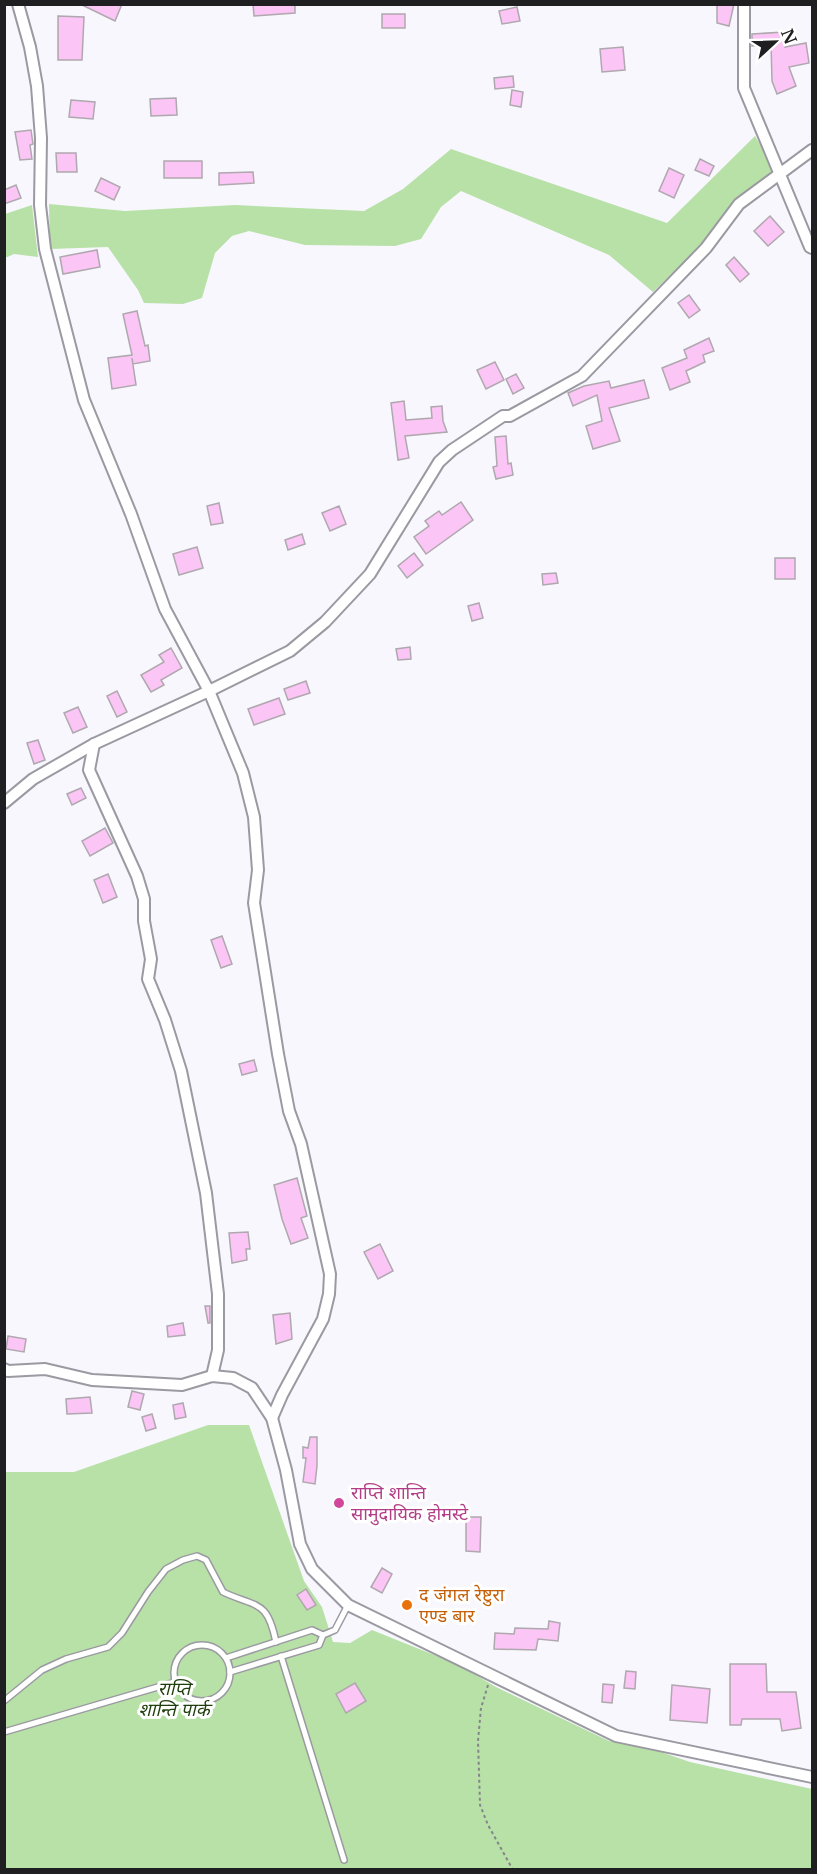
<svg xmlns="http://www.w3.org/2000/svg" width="817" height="1874" font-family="'Libre Baskerville','Noto Sans Devanagari',serif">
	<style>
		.green { fill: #b8e1a7 }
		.building { fill: #fbc5f5; stroke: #afa8ae; stroke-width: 1.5 }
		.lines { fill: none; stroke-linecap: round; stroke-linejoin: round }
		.service-casing { stroke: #9b99a1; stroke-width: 8 }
		.minor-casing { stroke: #9b99a1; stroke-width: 14 }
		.path { stroke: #858489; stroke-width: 2; stroke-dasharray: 3 3; stroke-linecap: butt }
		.service { stroke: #fff; stroke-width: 5 }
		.minor { stroke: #fff; stroke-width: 10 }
		.hotel-dot { fill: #d1479c; stroke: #fff; stroke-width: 2 }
		.food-dot { fill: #e8710a; stroke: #fff; stroke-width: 2 }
		.labels { text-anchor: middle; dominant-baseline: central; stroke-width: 6; stroke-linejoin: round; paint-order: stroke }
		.hotel-label { font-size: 18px; fill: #b23c85; stroke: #fff; text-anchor: start }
		.food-label { font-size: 18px; fill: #c56008; stroke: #fff; text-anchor: start }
		.park-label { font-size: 18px; font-style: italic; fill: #1e3d0d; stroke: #fff }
	</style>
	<rect width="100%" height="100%" fill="#f8f7fe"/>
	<!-- green -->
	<g class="green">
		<polygon points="755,136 776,171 736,198 701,245 653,292 609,255 461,191 441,207 421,239 395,246 305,245 249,231 232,236 215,253 202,298 183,304 144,303 138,290 108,247 50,249 49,204 125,211 235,205 364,211 403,189 451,149 667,223"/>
		<polygon points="32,205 38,257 14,254 5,258 5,214"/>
		<polygon points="208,1425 249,1425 304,1581 322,1607 333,1642 350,1643 372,1630 459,1665 496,1687 609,1741 655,1750 690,1762 812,1789 812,1869 5,1869 4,1472 74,1472"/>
	</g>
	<!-- building -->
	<g class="building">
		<polygon points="80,4 122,4 115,21"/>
		<polygon points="253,4 295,4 295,13 254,16"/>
		<polygon points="717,4 734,4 729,26 717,23"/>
		<polygon points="517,7 520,21 502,24 499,11"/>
		<rect x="382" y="14" width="23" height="14"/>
		<polygon points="58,16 84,17 82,60 58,60"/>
		<polygon points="784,32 785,47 806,43 809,63 789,67 796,86 777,94 772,81 771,44 752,46 752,34"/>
		<polygon points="623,47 625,70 602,72 600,49"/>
		<polygon points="513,76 514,87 495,89 494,78"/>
		<polygon points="512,90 523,92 521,107 510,105"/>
		<polygon points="176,98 177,115 151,116 150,99"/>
		<polygon points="71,100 95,102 93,119 69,117"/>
		<polygon points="31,130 33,144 30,145 32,159 20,160 15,132"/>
		<polygon points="56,153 76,153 77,172 57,172"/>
		<polygon points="700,159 714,166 709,176 695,170"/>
		<rect x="164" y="161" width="38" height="17"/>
		<polygon points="669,168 684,175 674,198 659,191"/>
		<polygon points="253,172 254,183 219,185 219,173"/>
		<polygon points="101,178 120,187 114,200 95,191"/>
		<polygon points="16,185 21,198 4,204 4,190"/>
		<polygon points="770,216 784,232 768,246 754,231"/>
		<polygon points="97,250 100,267 63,274 60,257"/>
		<polygon points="734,257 749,274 740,282 726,265"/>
		<polygon points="689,295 700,310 689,318 678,303"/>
		<polygon points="137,311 145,346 148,345 150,361 133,364 132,358 136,385 112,389 108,358 132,355 123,314"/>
		<polygon points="709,338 714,351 703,355 705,362 686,371 690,382 670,390 662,368 687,358 684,350"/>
		<polygon points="495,362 504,380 486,389 477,370"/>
		<polygon points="516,374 524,388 513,394 506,379"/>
		<polygon points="644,380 649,398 609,408 620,441 593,449 586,426 602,421 597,395 573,406 568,393 584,386 609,381 611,388"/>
		<polygon points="404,401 406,420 432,418 431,407 442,406 443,421 447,432 405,436 409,458 398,460 391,403"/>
		<polygon points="506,436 508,464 511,463 513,475 496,479 493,467 497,466 495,437"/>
		<polygon points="461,502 473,520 426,554 414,537 429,526 425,521 439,511 442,515"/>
		<polygon points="219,503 223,523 211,525 207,506"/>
		<polygon points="339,506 346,524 330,531 322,513"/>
		<polygon points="302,534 305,544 288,550 285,540"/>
		<polygon points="197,547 203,568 179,575 173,554"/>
		<polygon points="414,553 423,565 407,578 398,566"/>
		<rect x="775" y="558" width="20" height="21"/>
		<polygon points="556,573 558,583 543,585 542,574"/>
		<polygon points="479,603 483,618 472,621 468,606"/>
		<polygon points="410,647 411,659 398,660 396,649"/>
		<polygon points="171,648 182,668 161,680 164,685 151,692 141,675 164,662 159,655"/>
		<polygon points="306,681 310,693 288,700 284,689"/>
		<polygon points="117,691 127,712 117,717 107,696"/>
		<polygon points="279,698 285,714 254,725 248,709"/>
		<polygon points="78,707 87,727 73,733 64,713"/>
		<polygon points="38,740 45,760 34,764 27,743"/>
		<polygon points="81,788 86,798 72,805 67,794"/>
		<polygon points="105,828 113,843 90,856 82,841"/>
		<polygon points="108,874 117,897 103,903 94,880"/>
		<polygon points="222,936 232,964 221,968 211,940"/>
		<polygon points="254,1060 257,1071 242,1075 239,1064"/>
		<polygon points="297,1178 307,1216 301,1218 308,1238 291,1244 282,1219 274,1185"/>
		<polygon points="248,1232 250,1249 246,1249 247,1260 232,1263 229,1233"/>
		<polygon points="380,1244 393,1271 378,1279 364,1252"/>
		<polygon points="205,1306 210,1306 210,1323 208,1323"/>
		<polygon points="290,1313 292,1339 276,1344 273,1315"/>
		<polygon points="183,1323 185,1335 168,1337 167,1326"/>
		<polygon points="8,1336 26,1339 24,1352 6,1349"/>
		<polygon points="132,1391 144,1394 140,1410 128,1407"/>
		<polygon points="90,1397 92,1413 67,1414 66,1399"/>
		<polygon points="183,1403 186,1417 175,1419 173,1405"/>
		<polygon points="152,1414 156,1428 146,1431 142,1417"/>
		<polygon points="310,1437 317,1437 317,1466 315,1484 303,1482 306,1458 303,1458 303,1447 308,1448"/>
		<polygon points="466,1517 481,1517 480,1552 466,1551"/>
		<polygon points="382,1568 392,1574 382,1593 371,1587"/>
		<polygon points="306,1589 316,1605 307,1610 297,1595"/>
		<polygon points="549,1621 560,1623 558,1641 538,1639 536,1650 494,1649 495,1633 514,1634 515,1628 548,1629"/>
		<polygon points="730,1664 766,1664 767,1692 796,1692 801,1728 782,1731 780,1719 742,1719 741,1725 730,1725"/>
		<polygon points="626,1671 636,1672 635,1689 624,1688"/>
		<polygon points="355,1683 366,1701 346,1713 336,1694"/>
		<polygon points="603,1684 614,1685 612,1703 602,1702"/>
		<polygon points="672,1685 710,1689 707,1723 670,1720"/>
	</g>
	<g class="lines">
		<!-- service casing -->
		<g class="service-casing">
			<g id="service">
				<circle cx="202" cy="1673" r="28"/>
				<polyline points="281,1656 344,1860"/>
				<polyline points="226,1658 312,1630 323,1635 335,1630 348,1605"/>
				<polyline points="230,1672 319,1645 323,1635"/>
				<path d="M4,1701l38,-31 24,-11 42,-12 14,-14 26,-41 18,-23 17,-9 14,-4 9,4 17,32c34,16 44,7 53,50"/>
				<polyline points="4,1732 175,1682"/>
			</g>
		</g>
		<!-- minor casing -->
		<g class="minor-casing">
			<g id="minor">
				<polyline points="18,4 30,47 37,86 41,138 40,205 45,249 84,400 131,514 165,609 209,691 243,773 254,817 258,870 254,903 278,1054 289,1111 301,1144 330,1274 329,1294 323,1319 282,1395 272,1418"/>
				<polyline points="744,4 744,88 810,247 812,248"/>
				<polyline points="94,744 89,770 137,876 144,899 144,921 151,959 148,979 165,1020 181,1071 206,1193 218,1294 218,1350 212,1376"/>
				<polyline points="4,803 33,779 94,744 209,691 290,651 325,622 370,574 439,462 452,450 503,416 510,416 582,376 706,248 739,204 812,150"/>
				<polyline points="4,1369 8,1371 45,1369 92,1380 182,1385 212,1376 233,1378 252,1388 272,1418 286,1470 300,1544 312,1569 348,1605 616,1736 812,1777"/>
			</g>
		</g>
		<!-- path -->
		<polyline class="path" points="488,1685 481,1708 478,1741 480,1805 488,1825 513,1870"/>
		<!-- service -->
		<use href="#service" class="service"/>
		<!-- minor -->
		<use href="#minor" class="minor"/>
	</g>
	<!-- markers -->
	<circle class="hotel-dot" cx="339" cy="1503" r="6"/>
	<circle class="food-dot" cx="407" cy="1605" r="6"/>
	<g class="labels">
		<!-- hotel labels -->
		<g class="hotel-label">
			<text x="351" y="1493">राप्ति शान्ति<tspan x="351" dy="21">सामुदायिक होमस्टे</tspan></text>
		</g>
		<!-- food labels -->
		<g class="food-label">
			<text x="419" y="1595">द जंगल रेष्टुरा<tspan x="419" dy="21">एण्ड बार</tspan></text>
		</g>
		<!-- park labels -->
		<g class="park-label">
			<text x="174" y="1689">राप्ति<tspan x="174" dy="21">शान्ति पार्क</tspan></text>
		</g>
	</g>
	<!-- border -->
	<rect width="817" height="1874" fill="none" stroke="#1f1e21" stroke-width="12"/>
	<!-- north arrow -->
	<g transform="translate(775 42) rotate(68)" stroke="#ffffff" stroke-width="4.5" paint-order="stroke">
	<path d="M0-4.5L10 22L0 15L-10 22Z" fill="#1f1e21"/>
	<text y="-9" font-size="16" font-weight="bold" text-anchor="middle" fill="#1f1e21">N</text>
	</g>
</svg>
